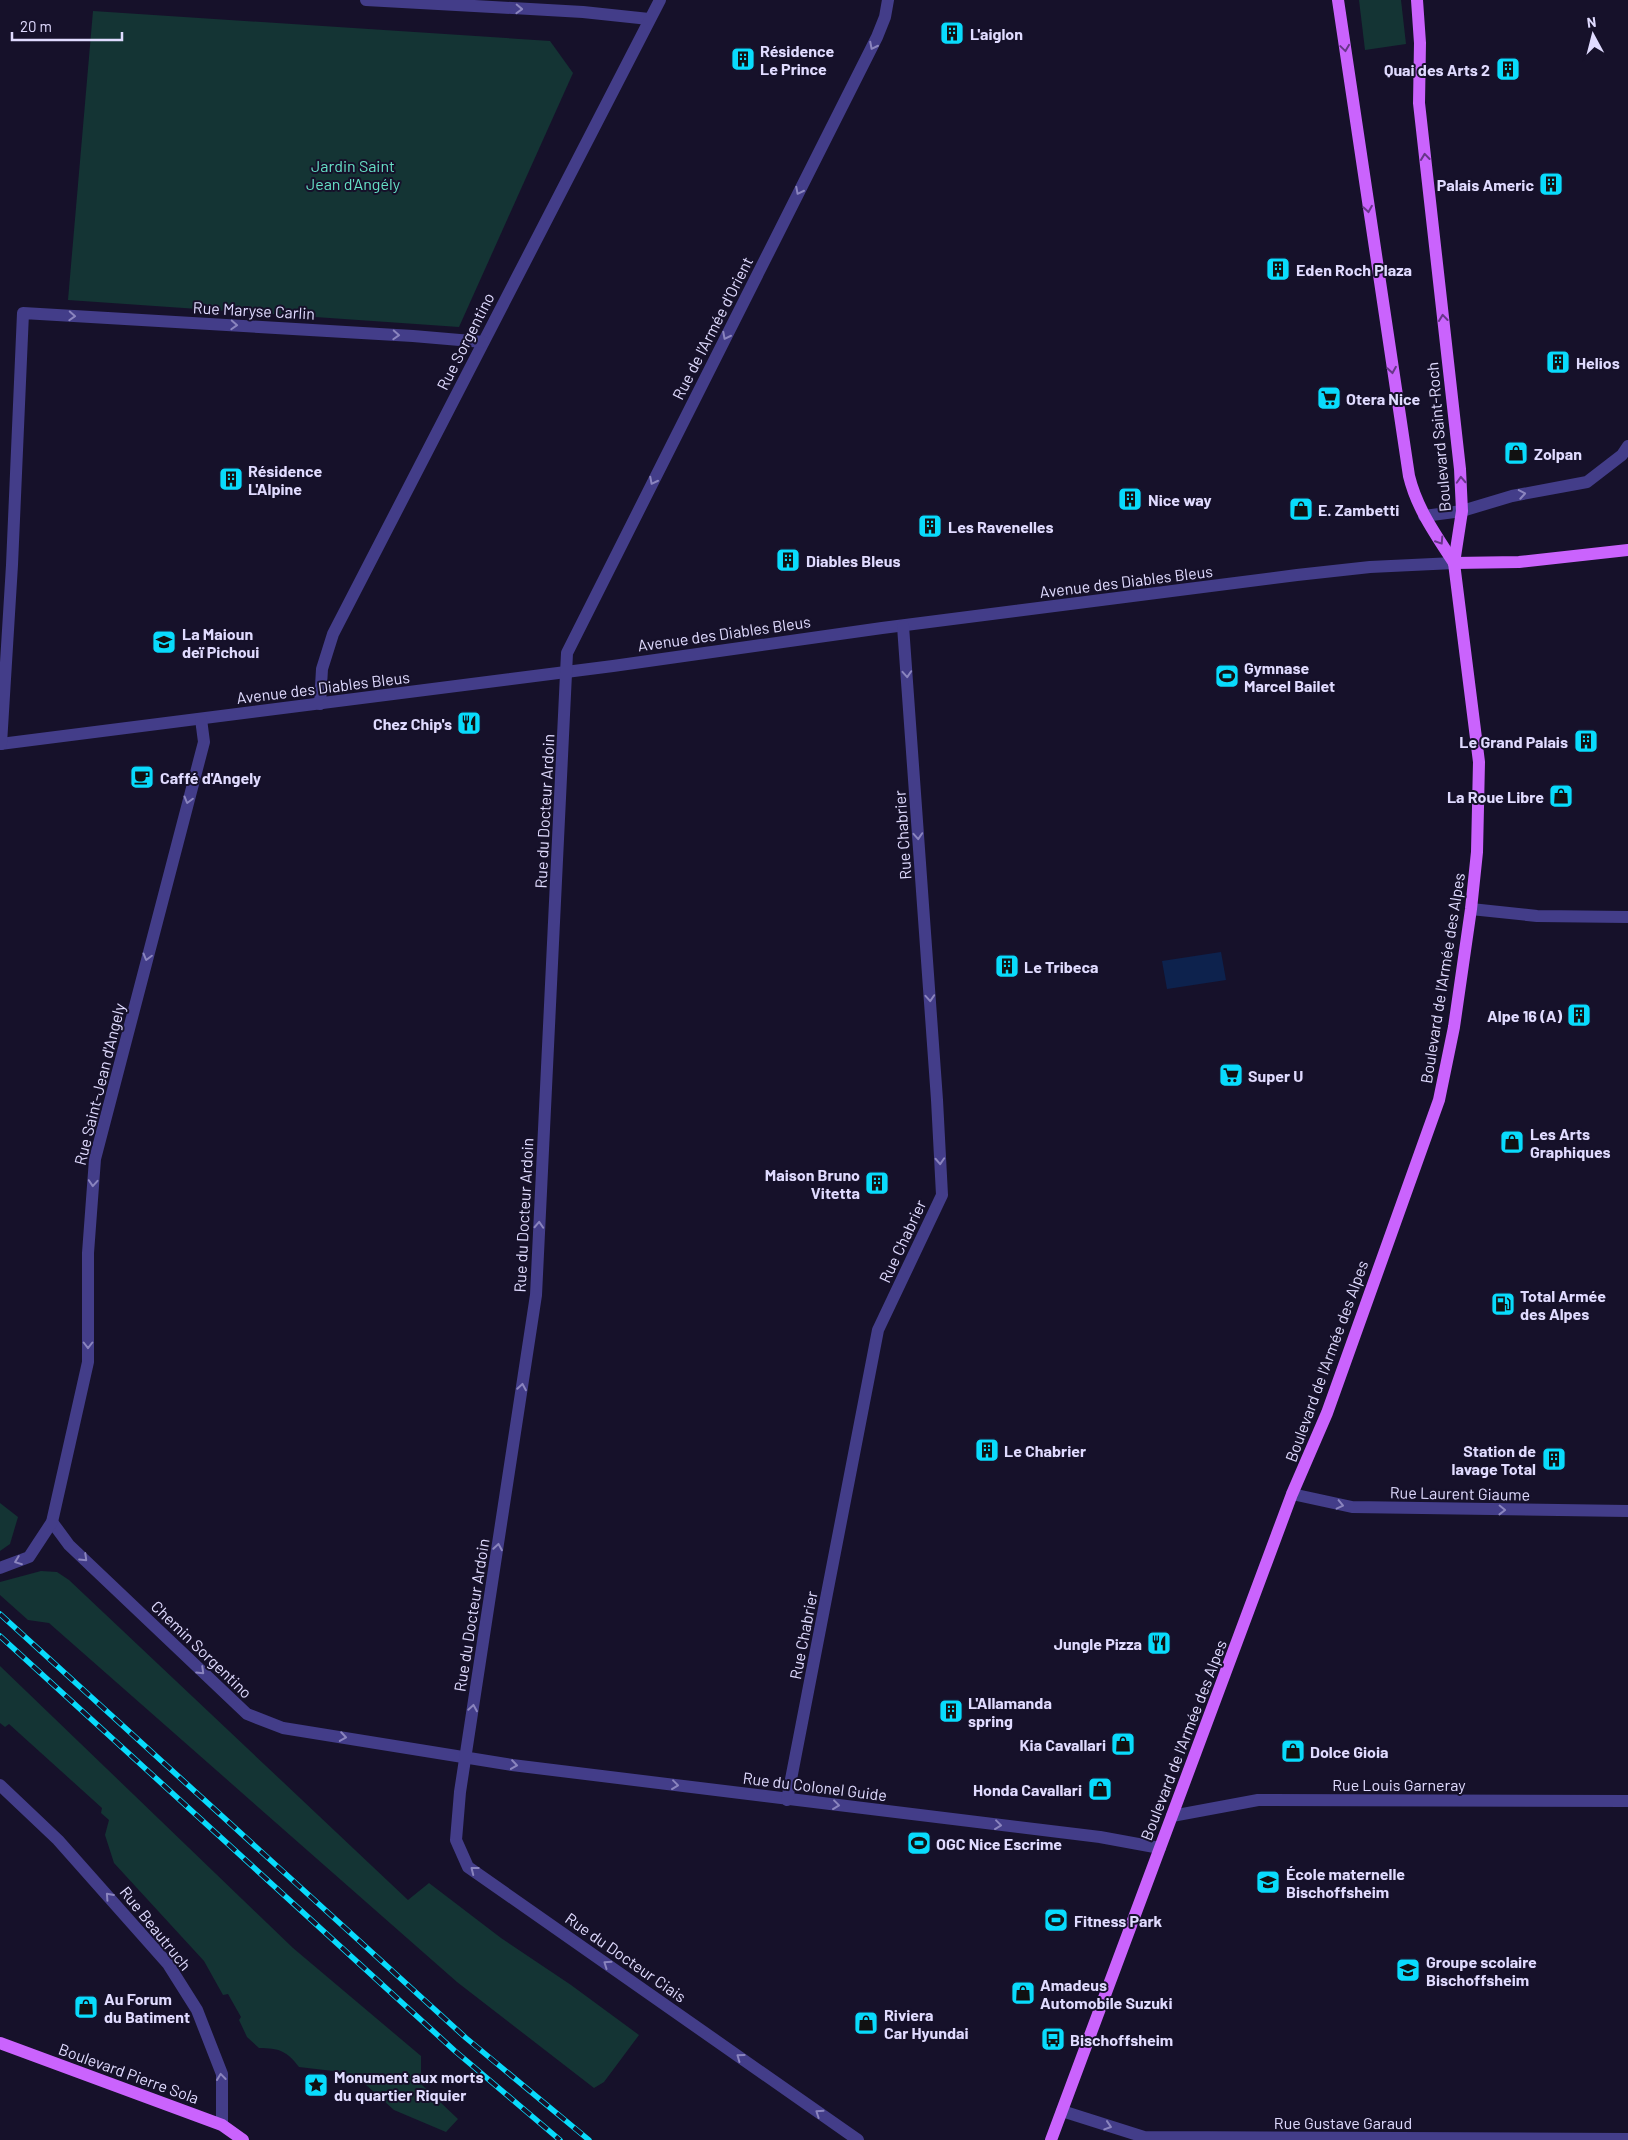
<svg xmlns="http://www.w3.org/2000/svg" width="1628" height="2140" font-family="Barlow,sans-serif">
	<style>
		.green { fill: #143434 }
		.water { fill: #0d224d }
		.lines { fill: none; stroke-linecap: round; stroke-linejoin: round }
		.minor { stroke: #433d89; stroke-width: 12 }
		.major { stroke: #ca63fd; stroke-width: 12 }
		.rail-casing { stroke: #09dbfc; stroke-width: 5.5 }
		.rail { stroke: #16112a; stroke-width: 4; stroke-dasharray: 11; stroke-linecap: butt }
		.oneway { stroke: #8a84be }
		.oneway2 { stroke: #673689 }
		.labels { text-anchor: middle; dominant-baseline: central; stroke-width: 4; stroke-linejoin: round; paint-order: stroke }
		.poi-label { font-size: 16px; font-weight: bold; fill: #e0dbff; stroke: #16112a; text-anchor: start }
		.park-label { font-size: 16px; fill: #66e0c6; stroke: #16112a }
		.street-label { font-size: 16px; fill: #e0dbff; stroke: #16112a }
	</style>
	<rect width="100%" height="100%" fill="#16112a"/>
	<!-- green -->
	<g class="green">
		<polygon points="1359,0 1401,0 1406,44 1365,50"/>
		<polygon points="93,11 550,41 573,73 459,327 68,300"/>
		<polygon points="0,1503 18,1517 10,1544 0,1551"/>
		<polygon points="41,1571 57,1572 69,1580 408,1900 429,1883 501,1938 571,1985 639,2035 604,2082 594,2088 457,1982 49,1623 28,1620 0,1595 0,1582"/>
		<path d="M0,1666l293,282 128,108v28l37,35 -12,13 -52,-22 -29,-26 -32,-13 -34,-4c-12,-16 -20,-19 -40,-19l-12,-11 -8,-17 2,-3 -13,-23 -5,1 -19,-34 -90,-98 -9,-28 4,-15 -8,-7 1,-5 -93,-84 -4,3 -5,-4z"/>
	</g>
	<!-- water -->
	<polygon class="water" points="1221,952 1226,980 1167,989 1162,961"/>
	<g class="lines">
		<!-- minor -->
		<g class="minor">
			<polyline points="366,0 583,12 649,19"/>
			<polyline points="1424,516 1462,511 1512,496 1587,482 1622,455 1628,446"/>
			<polyline points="320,704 322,669 333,634 660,0"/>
			<polyline points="0,744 613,666 882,628 1297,575 1370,567 1454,563"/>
			<polyline points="1,744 12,565 23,313 413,336 483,342"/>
			<polyline points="1471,909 1537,916 1628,917"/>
			<polyline points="1292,1494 1352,1507 1628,1511"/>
			<polyline points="52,1522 69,1545 247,1714 283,1728 512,1765 1100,1837 1160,1848"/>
			<polyline points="0,1568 29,1557 52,1522 88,1362 88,1253 95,1159 204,742 201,719"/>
			<polyline points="0,1785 58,1840 168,1964 197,2010 222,2074 222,2125"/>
			<polyline points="787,1800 878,1330 942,1195 937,1100 903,626"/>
			<polyline points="1172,1816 1258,1800 1628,1801"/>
			<polyline points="1062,2111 1144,2137 1628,2139"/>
			<polyline points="858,2140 468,1867 456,1840 460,1792 536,1295 567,653 877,37 885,17 888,0"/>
		</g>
		<!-- major -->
		<g class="major">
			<path d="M1338,0l71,476c8,33 27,59 45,87"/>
			<polyline points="1454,563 1519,562 1628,550"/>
			<polyline points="0,2043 222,2125 243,2140"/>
			<polyline points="1051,2140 1292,1494 1327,1413 1439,1100 1454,1027 1471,909 1477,852 1479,762 1454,563 1462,511 1460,469 1419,103 1420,43 1417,0"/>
		</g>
		<!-- rail casing -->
		<g class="rail-casing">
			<g id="rail">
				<polyline points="0,1614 466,2038 589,2140"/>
				<polyline points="0,1636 455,2051 560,2140"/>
			</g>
		</g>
		<!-- rail -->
		<use href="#rail" class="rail"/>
	</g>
	<!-- one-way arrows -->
	<defs><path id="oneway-chevron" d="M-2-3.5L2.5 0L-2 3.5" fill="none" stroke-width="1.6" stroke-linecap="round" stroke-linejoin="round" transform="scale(1.25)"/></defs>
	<g class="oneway">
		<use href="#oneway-chevron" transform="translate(519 9) rotate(2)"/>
		<use href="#oneway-chevron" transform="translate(873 46) rotate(117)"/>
		<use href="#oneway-chevron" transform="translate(799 191) rotate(117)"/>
		<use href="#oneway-chevron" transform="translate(72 316) rotate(3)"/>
		<use href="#oneway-chevron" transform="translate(234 325) rotate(3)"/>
		<use href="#oneway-chevron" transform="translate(396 335) rotate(3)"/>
		<use href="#oneway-chevron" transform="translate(726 336) rotate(117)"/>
		<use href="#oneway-chevron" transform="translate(653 481) rotate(117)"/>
		<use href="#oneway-chevron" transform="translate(1522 494) rotate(-10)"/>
		<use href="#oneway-chevron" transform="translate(907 674) rotate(86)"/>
		<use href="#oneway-chevron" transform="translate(188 800) rotate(105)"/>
		<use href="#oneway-chevron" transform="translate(918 836) rotate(86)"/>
		<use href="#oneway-chevron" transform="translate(147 957) rotate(105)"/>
		<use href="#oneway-chevron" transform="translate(930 998) rotate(86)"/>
		<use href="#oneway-chevron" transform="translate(940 1161) rotate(87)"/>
		<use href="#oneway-chevron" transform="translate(93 1183) rotate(94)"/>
		<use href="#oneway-chevron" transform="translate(539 1225) rotate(-87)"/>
		<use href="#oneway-chevron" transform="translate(88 1345) rotate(90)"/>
		<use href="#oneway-chevron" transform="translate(522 1387) rotate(-81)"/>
		<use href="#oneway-chevron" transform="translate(1340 1505) rotate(13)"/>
		<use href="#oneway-chevron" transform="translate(1502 1510) rotate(1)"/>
		<use href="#oneway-chevron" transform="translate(498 1547) rotate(-81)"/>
		<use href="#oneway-chevron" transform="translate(84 1558) rotate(44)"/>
		<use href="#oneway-chevron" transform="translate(18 1561) rotate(159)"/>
		<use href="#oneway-chevron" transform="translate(201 1671) rotate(44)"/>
		<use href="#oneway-chevron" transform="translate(473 1708) rotate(-81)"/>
		<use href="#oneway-chevron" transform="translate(343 1737) rotate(9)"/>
		<use href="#oneway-chevron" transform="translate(514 1765) rotate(8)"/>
		<use href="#oneway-chevron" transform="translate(675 1785) rotate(7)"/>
		<use href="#oneway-chevron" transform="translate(836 1805) rotate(7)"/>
		<use href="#oneway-chevron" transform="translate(998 1825) rotate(7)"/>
		<use href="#oneway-chevron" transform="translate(474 1870) rotate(-142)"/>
		<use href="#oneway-chevron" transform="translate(109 1896) rotate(-132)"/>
		<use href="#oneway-chevron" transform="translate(607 1964) rotate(-145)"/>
		<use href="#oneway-chevron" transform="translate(740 2057) rotate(-144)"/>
		<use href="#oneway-chevron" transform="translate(221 2077) rotate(-97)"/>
		<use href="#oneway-chevron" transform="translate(819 2113) rotate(-146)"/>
		<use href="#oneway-chevron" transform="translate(1108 2126) rotate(18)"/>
	</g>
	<g class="oneway2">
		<use href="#oneway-chevron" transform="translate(1345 48) rotate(82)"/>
		<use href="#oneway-chevron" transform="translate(1425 157) rotate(-96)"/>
		<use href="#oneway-chevron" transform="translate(1368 209) rotate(81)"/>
		<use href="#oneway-chevron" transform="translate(1443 318) rotate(-96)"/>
		<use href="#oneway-chevron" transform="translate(1392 370) rotate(81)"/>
		<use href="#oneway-chevron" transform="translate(1461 480) rotate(-93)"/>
		<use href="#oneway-chevron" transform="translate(1440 541) rotate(57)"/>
	</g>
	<!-- icons -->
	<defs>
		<g id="building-square" transform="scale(1.25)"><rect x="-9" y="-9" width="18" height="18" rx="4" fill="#09dbfc" stroke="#16112a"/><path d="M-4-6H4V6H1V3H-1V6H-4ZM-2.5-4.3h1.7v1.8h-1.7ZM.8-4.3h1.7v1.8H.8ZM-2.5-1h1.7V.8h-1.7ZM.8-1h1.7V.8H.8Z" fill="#111"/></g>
		<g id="supermarket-square" transform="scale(1.25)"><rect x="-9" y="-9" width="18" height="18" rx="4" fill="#09dbfc" stroke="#16112a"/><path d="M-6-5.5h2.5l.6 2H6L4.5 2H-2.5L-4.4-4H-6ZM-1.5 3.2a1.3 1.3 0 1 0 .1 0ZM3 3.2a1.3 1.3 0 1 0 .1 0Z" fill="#111"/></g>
		<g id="shop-square" transform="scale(1.25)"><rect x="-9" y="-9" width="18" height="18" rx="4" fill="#09dbfc" stroke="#16112a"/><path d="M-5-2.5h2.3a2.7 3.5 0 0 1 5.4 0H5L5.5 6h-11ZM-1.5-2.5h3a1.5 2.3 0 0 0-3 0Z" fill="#111"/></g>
		<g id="school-square" transform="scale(1.25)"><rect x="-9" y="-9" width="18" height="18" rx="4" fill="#09dbfc" stroke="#16112a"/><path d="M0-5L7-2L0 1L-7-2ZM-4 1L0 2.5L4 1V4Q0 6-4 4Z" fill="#111"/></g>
		<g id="stadium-square" transform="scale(1.25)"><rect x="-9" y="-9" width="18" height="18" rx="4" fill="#09dbfc" stroke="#16112a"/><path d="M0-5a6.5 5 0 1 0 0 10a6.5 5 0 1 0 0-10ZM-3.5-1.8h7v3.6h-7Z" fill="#111"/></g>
		<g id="restaurant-square" transform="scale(1.25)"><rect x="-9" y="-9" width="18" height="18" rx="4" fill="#09dbfc" stroke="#16112a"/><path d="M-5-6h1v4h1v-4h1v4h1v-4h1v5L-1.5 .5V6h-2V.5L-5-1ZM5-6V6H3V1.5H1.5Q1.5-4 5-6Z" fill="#111"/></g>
		<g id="cafe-square" transform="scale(1.25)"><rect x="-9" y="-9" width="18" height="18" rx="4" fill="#09dbfc" stroke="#16112a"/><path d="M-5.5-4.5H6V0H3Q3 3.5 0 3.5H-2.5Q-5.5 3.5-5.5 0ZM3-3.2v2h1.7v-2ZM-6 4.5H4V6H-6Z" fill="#111"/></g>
		<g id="fuel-square" transform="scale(1.25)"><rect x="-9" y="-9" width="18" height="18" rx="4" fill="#09dbfc" stroke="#16112a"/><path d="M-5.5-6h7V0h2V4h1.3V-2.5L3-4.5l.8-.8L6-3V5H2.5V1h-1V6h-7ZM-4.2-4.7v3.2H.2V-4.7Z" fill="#111"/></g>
		<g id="bus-square" transform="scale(1.25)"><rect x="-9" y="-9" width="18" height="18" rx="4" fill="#09dbfc" stroke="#16112a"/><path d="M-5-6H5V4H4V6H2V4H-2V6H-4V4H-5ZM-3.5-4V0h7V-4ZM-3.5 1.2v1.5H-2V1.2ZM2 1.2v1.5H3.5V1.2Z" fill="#111"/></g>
		<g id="sight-square" transform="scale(1.25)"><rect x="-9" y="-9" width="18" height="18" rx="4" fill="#09dbfc" stroke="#16112a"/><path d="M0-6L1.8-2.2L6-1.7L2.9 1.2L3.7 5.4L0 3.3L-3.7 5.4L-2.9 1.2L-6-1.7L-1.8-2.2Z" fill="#111"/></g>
	</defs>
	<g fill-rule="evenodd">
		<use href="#building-square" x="952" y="33"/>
		<use href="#building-square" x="743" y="59"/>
		<use href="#building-square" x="1508" y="69"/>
		<use href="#building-square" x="1551" y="184"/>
		<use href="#building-square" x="1278" y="269"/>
		<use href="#building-square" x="1558" y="362"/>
		<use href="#supermarket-square" x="1329" y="398"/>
		<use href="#shop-square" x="1516" y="453"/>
		<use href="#building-square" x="231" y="479"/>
		<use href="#building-square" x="1130" y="499"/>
		<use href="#shop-square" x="1301" y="509"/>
		<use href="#building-square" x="930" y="526"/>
		<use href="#building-square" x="788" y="560"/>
		<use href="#school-square" x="164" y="642"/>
		<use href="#stadium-square" x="1227" y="676"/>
		<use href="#restaurant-square" x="469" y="723"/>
		<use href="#building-square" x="1586" y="741"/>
		<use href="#cafe-square" x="142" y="777"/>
		<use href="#shop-square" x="1561" y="796"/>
		<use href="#building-square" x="1007" y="966"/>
		<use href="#building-square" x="1579" y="1015"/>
		<use href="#supermarket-square" x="1231" y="1075"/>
		<use href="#shop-square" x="1512" y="1142"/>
		<use href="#building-square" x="877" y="1183"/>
		<use href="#fuel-square" x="1503" y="1304"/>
		<use href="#building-square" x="987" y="1450"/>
		<use href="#building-square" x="1554" y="1459"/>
		<use href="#restaurant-square" x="1159" y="1643"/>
		<use href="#building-square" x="951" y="1711"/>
		<use href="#shop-square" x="1123" y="1744"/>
		<use href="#shop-square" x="1293" y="1751"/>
		<use href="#shop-square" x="1100" y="1789"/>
		<use href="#stadium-square" x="919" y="1843"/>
		<use href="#school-square" x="1268" y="1882"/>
		<use href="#stadium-square" x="1056" y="1920"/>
		<use href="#school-square" x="1408" y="1970"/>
		<use href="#shop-square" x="1023" y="1993"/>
		<use href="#shop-square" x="86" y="2007"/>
		<use href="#shop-square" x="866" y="2023"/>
		<use href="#bus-square" x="1053" y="2039"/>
		<use href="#sight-square" x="316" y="2085"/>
	</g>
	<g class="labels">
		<!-- poi labels -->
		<g class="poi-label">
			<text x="970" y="33">L'aiglon</text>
			<text x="760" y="50">Résidence<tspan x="760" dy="18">Le Prince</tspan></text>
			<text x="1490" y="69" text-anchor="end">Quai des Arts 2</text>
			<text x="1534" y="184" text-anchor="end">Palais Americ</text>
			<text x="1296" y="269">Eden Roch Plaza</text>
			<text x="1576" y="362">Helios</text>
			<text x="1346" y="398">Otera Nice</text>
			<text x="1534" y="453">Zolpan</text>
			<text x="248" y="470">Résidence<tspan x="248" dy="18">L'Alpine</tspan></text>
			<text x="1148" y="499">Nice way</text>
			<text x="1318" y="509">E. Zambetti</text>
			<text x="948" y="526">Les Ravenelles</text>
			<text x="806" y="560">Diables Bleus</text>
			<text x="182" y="633">La Maioun<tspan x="182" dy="18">deï Pichoui</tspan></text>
			<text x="1244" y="667">Gymnase<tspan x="1244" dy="18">Marcel Bailet</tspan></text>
			<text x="452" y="723" text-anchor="end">Chez Chip's</text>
			<text x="1568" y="741" text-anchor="end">Le Grand Palais</text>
			<text x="160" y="777">Caffé d'Angely</text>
			<text x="1544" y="796" text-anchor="end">La Roue Libre</text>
			<text x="1024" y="966">Le Tribeca</text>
			<text x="1562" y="1015" text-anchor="end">Alpe 16 (A)</text>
			<text x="1248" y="1075">Super U</text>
			<text x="1530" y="1133">Les Arts<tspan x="1530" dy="18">Graphiques</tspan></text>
			<text x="860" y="1174" text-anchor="end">Maison Bruno<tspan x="860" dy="18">Vitetta</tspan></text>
			<text x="1520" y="1295">Total Armée<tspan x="1520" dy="18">des Alpes</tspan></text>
			<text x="1004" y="1450">Le Chabrier</text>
			<text x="1536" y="1450" text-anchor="end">Station de<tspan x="1536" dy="18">lavage Total</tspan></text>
			<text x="1142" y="1643" text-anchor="end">Jungle Pizza</text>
			<text x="968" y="1702">L'Allamanda<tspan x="968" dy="18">spring</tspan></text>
			<text x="1106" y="1744" text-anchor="end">Kia Cavallari</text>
			<text x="1310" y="1751">Dolce Gioia</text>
			<text x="1082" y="1789" text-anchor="end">Honda Cavallari</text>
			<text x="936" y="1843">OGC Nice Escrime</text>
			<text x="1286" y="1873">École maternelle<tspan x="1286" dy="18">Bischoffsheim</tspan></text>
			<text x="1074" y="1920">Fitness Park</text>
			<text x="1426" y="1961">Groupe scolaire<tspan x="1426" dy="18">Bischoffsheim</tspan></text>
			<text x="1040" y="1984">Amadeus<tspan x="1040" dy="18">Automobile Suzuki</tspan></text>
			<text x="104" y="1998">Au Forum<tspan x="104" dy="18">du Batiment</tspan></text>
			<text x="884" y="2014">Riviera<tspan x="884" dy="18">Car Hyundai</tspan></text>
			<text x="1070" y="2039">Bischoffsheim</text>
			<text x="334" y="2076">Monument aux morts<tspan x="334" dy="18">du quartier Riquier</tspan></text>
		</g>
		<!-- park labels -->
		<g class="park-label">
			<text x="353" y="165">Jardin Saint<tspan x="353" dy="18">Jean d'Angély</tspan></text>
		</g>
		<!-- street labels -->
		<g class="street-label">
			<text transform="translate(254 310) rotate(3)">Rue Maryse Carlin</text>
			<text transform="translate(712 328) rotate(-63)">Rue de l'Armée d'Orient</text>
			<text transform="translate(465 341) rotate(-63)">Rue Sorgentino</text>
			<text transform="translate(1438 437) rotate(-95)">Boulevard Saint-Roch</text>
			<text transform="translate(1126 581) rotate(-7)">Avenue des Diables Bleus</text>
			<text transform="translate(724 633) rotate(-8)">Avenue des Diables Bleus</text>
			<text transform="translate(323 687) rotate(-7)">Avenue des Diables Bleus</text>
			<text transform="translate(544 811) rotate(-87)">Rue du Docteur Ardoin</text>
			<text transform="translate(902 835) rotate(-94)">Rue Chabrier</text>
			<text transform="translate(1442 978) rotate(-81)">Boulevard de l'Armée des Alpes</text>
			<text transform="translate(99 1084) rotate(-76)">Rue Saint-Jean d'Angely</text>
			<text transform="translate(523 1215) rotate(-87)">Rue du Docteur Ardoin</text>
			<text transform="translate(902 1241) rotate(-65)">Rue Chabrier</text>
			<text transform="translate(1326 1361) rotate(-70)">Boulevard de l'Armée des Alpes</text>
			<text transform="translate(1460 1493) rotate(1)">Rue Laurent Giaume</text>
			<text transform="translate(471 1615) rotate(-81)">Rue du Docteur Ardoin</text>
			<text transform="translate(803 1635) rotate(-79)">Rue Chabrier</text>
			<text transform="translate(202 1649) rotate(44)">Chemin Sorgentino</text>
			<text transform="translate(1183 1740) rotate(-69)">Boulevard de l'Armée des Alpes</text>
			<text x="1399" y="1784">Rue Louis Garneray</text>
			<text transform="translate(815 1786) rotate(7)">Rue du Colonel Guide</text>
			<text transform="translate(156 1928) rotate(51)">Rue Beautruch</text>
			<text transform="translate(626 1957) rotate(35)">Rue du Docteur Ciais</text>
			<text transform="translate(129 2073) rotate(20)">Boulevard Pierre Sola</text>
			<text x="1343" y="2122">Rue Gustave Garaud</text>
		</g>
	</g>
	<!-- north arrow -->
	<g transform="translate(1593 35) rotate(353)" stroke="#16112a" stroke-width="4" paint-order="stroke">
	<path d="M0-4L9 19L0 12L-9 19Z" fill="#e0dbff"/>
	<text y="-8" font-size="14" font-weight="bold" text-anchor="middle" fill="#e0dbff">N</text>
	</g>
	<!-- scale -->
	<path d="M12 32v8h110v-8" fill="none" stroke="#e0dbff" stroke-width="2.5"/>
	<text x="20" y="32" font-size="15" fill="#e0dbff" stroke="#16112a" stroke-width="4" paint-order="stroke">20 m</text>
</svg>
